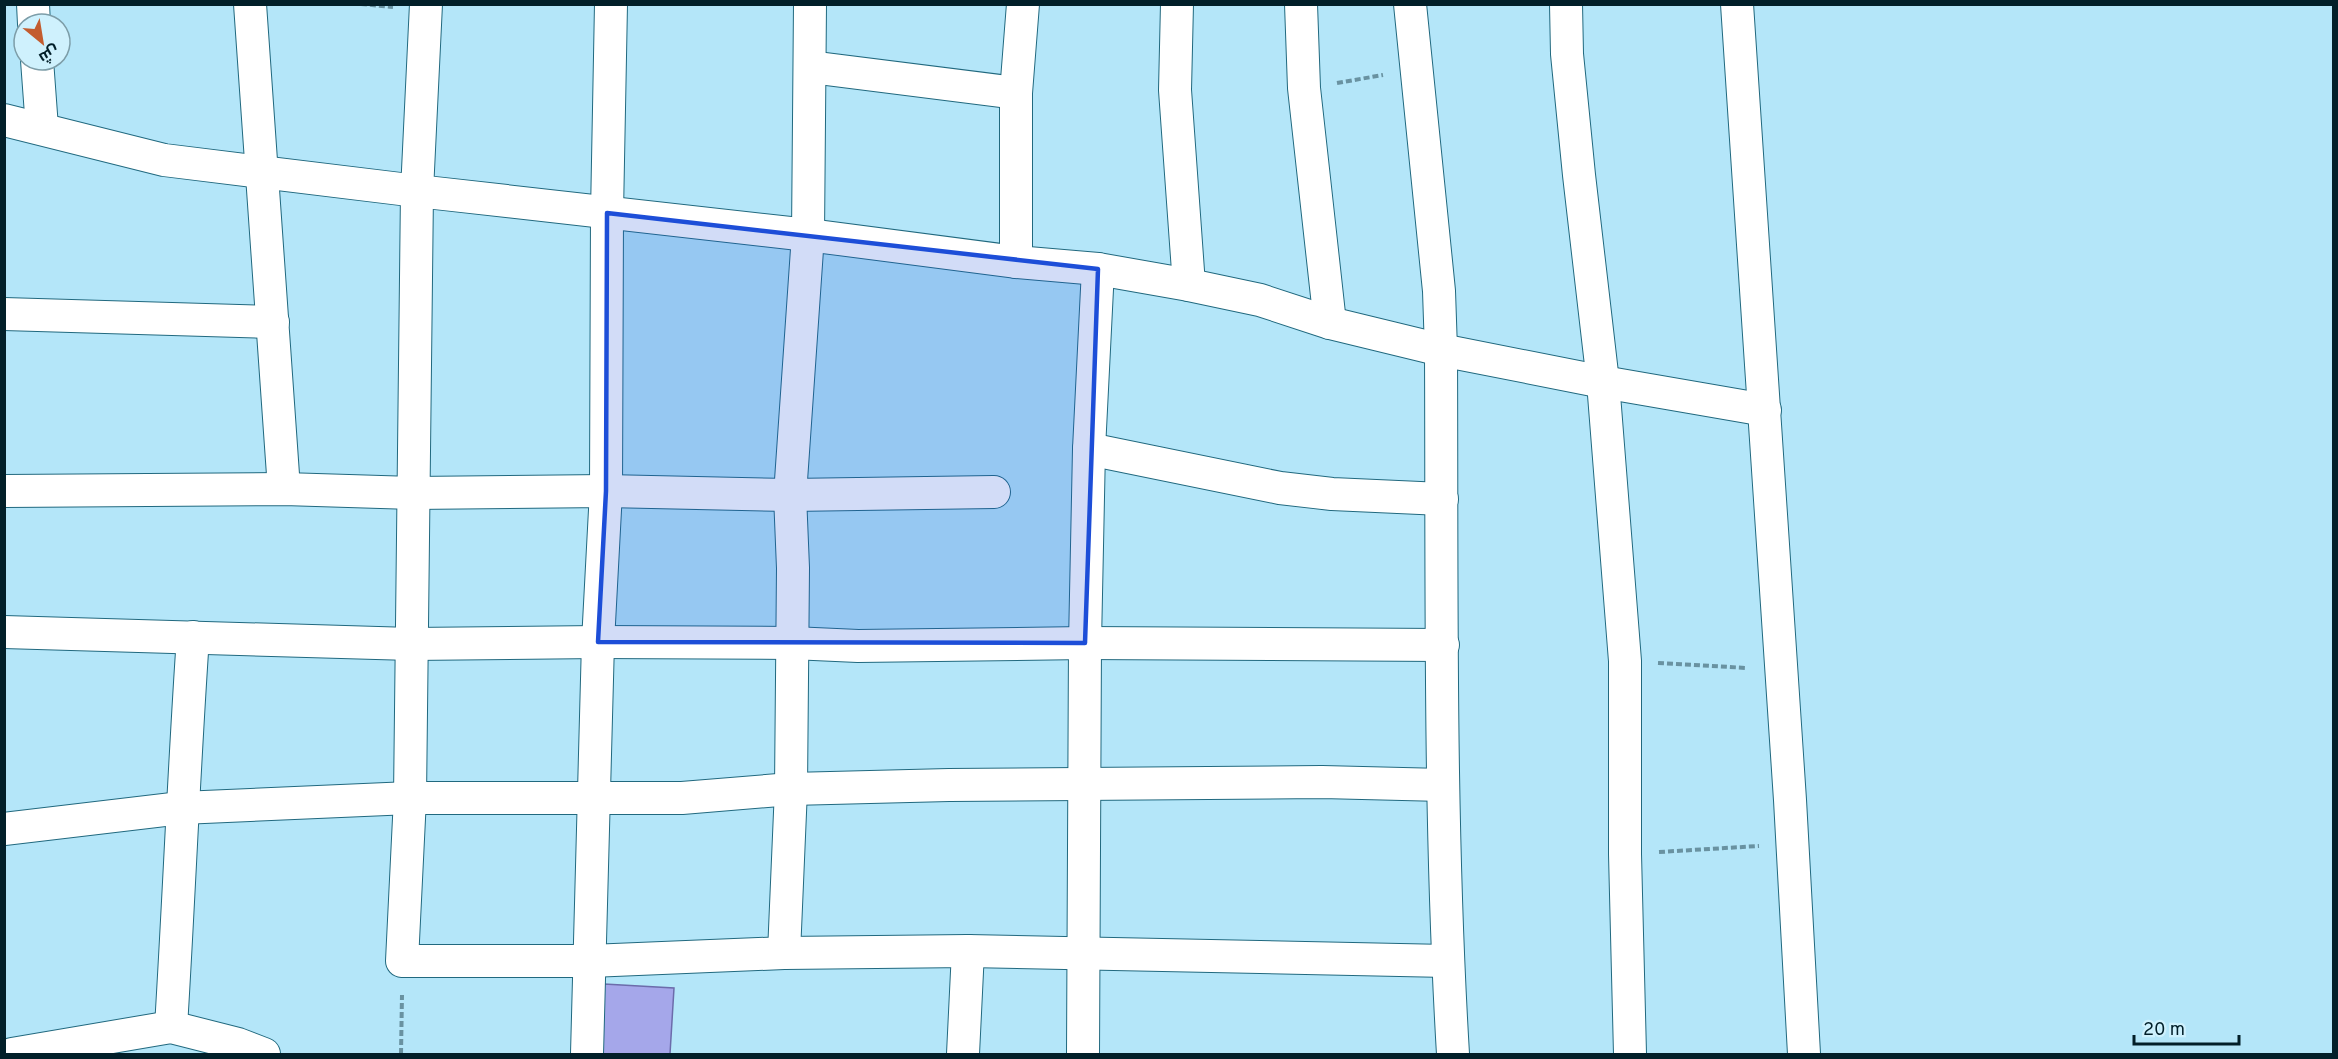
<svg xmlns="http://www.w3.org/2000/svg" width="2338" height="1059" font-family="Overpass,Cairo,sans-serif">
	<style>
		.building { fill: #a5a7ea; stroke: #6c6cab; stroke-width: 1.5 }
		.lines { fill: none; stroke-linecap: round; stroke-linejoin: round }
		.street-casing { stroke: #21697f; stroke-width: 34 }
		.path { stroke: #6992a1; stroke-width: 4; stroke-dasharray: 6 3; stroke-linecap: butt }
		.street { stroke: #fff; stroke-width: 32 }
		.marked { fill: #1d4ed8; fill-opacity: 0.2; stroke: #1d4ed8; stroke-width: 4.5; stroke-linejoin: round }
	</style>
	<rect width="100%" height="100%" fill="#b4e6f9"/>
	<!-- building -->
	<polygon class="building" points="604,984 674,988 670,1054 600,1054"/>
	<g class="lines">
		<!-- street casing -->
		<g class="street-casing">
			<g id="street">
				<polyline points="33,4 34,24"/>
				<polyline points="250,4 284,489"/>
				<polyline points="426,4 417,191 410,798 402,961 590,961 784,953 791,789 793,568 790,495 808,235 810,4"/>
				<polyline points="1177,4 1175,90 1189,285"/>
				<polyline points="1301,4 1304,88 1330,323"/>
				<path d="M1410,4l29,287 2,59c1,235 -2,470 12,704"/>
				<polyline points="1566,4 1567,54 1579,175 1603,382 1625,661 1625,854 1630,1054"/>
				<polyline points="1737,4 1790,800 1804,1054"/>
				<polyline points="37,60 42,128"/>
				<polyline points="810,67 1016,93"/>
				<polyline points="4,120 164,160 417,191 808,235 1016,262 1098,269 1189,285 1260,300 1330,323 1441,350 1603,382 1765,410"/>
				<polyline points="1016,262 1016,93 1023,4"/>
				<polyline points="4,314 273,322"/>
				<polyline points="1089,449 1280,488 1332,494 1442,499"/>
				<polyline points="4,491 284,489 413,493 606,491 790,495 994,492"/>
				<polyline points="4,632 411,644 598,642 792,643 858,646 1085,643 1443,645"/>
				<polyline points="4,829 181,808 410,798 682,798 791,789 949,785 1322,782 1443,785"/>
				<polyline points="784,953 968,951 1447,961"/>
				<path d="M171,1027c8,-130 13,-260 22,-390"/>
				<polyline points="12,1054 171,1027 238,1044 264,1054"/>
				<polyline points="587,1054 598,642 606,491 607,213 611,4"/>
				<polyline points="963,1054 968,951"/>
				<polyline points="1083,1054 1085,643 1089,449 1098,269"/>
			</g>
		</g>
		<!-- path -->
		<g class="path">
			<polyline points="361,4 393,7"/>
			<polyline points="1337,83 1383,75"/>
			<polyline points="1658,663 1747,668"/>
			<polyline points="1659,852 1759,846"/>
			<polyline points="401,1054 402,995"/>
		</g>
		<!-- street -->
		<use href="#street" class="street"/>
	</g>
	<!-- marked area -->
	<path class="marked" d="M607,213l491,56 -13,374 -487,-1 8,-151z"/>
	<!-- border -->
	<rect width="2338" height="1059" fill="none" stroke="#021f29" stroke-width="12"/>
	<!-- north arrow -->
	<g transform="translate(42 42) rotate(150)"><circle r="28" fill="#cff1fd" stroke="#7d9da8" stroke-width="1.5"/>
	<path d="M0-4.5L10 22L0 15L-10 22Z" fill="#c35c2f"/>
	<text y="-9" font-size="16" font-weight="bold" text-anchor="middle" fill="#021f29">ش</text>
	</g>
	<!-- scale -->
	<path d="M2134 1035v9h105v-9" fill="none" stroke="#021f29" stroke-width="3"/>
	<text x="2143" y="1035" font-size="18" fill="#021f29" stroke="#cff1fd" stroke-width="4.5" paint-order="stroke">20 m</text>
</svg>
